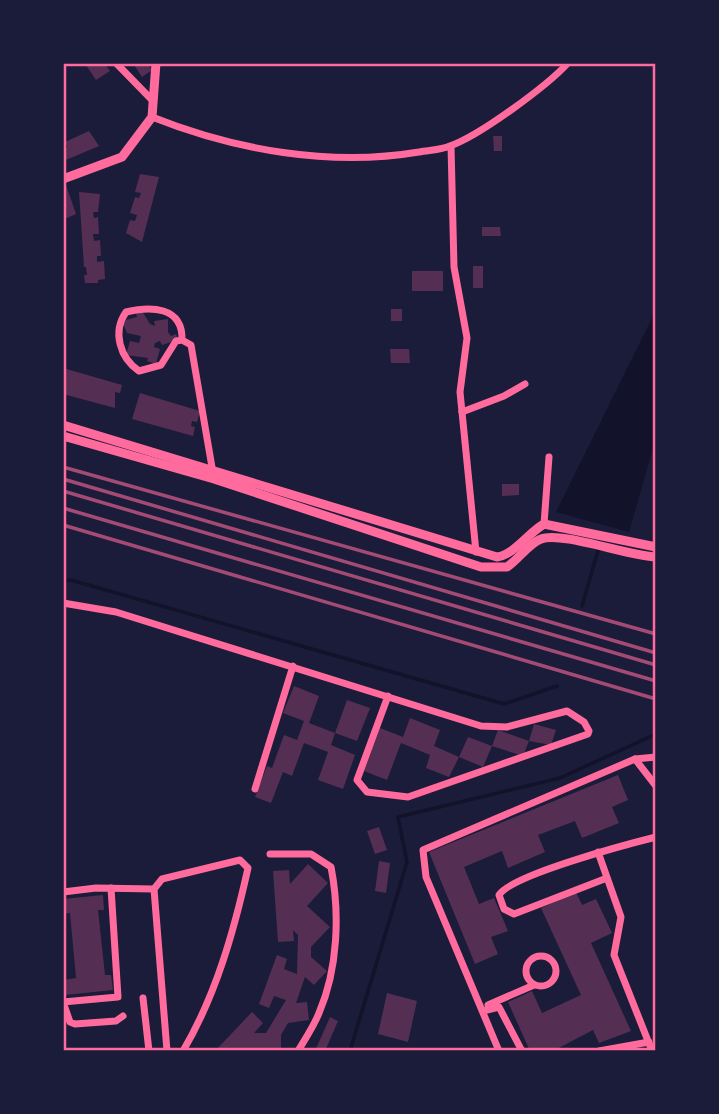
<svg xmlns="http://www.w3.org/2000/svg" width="719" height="1114" font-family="Manrope,sans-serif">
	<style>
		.water { fill: #12122b }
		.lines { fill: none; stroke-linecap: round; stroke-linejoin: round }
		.stream { stroke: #12122b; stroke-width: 3.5 }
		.building { fill: #542f53 }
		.minor { stroke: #ff6b9d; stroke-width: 7 }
		.tertiary { stroke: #ff6b9d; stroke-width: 9 }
		.rail { stroke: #a44b75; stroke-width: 3.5 }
		.neatline { fill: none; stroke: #ff6b9d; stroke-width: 2.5 }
	</style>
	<rect width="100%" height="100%" fill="#1b1b3a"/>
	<!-- water -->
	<polygon class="water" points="656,310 656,438 629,532 556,512"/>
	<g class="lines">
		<!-- stream -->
		<g class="stream">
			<polyline points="63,581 71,580 504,704 557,686"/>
			<polyline points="582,606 599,547"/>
			<polyline points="350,1051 407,862 398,817 560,778 656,734"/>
		</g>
	</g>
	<!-- building -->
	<g class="building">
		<polygon points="88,63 104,63 110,71 96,80 86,65"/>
		<polygon points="133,63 147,63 152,70 142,77"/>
		<polygon points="89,131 99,146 66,160 63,151 67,147 65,142"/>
		<polygon points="493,136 502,136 502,151 494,151"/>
		<polygon points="140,174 159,177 142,242 126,233 130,220 135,221 137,215 130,213 135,197 139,198 141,193 135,192"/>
		<polygon points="66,185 76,214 67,218 63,216 63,186"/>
		<polygon points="79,192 100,194 98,212 93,212 94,218 98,217 99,234 93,234 94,241 100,240 101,256 97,256 97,262 104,261 105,279 98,280 98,283 85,283 84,275 87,275 86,267 84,267"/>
		<polygon points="482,227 500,227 501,236 482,236"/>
		<rect x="473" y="266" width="10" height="22"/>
		<rect x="412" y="271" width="31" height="20"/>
		<rect x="391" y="309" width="11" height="12"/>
		<polygon points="142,311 150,324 155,326 154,321 168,319 168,332 171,336 176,334 178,340 162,345 160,341 155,343 154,347 160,349 156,364 147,361 148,358 126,355 130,341 139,343 141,336 127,333 122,321 137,317 136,313"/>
		<polygon points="390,349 409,349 410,363 391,363"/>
		<polygon points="63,368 122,385 120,393 115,392 115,408 63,394"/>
		<polygon points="140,393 200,411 197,422 192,421 191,426 195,427 193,436 132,419"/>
		<polygon points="502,484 519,484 519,495 502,496"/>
		<polygon points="294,686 319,696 309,723 335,733 347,700 370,708 357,741 335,733 331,745 355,755 343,789 318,780 328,752 304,743 292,776 283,772 271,803 255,797 267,766 272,768 284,735 297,740 304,721 283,713"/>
		<polygon points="410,718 440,730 434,746 459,757 449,777 426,768 430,755 401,743 387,780 364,771 380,728 403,737"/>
		<polygon points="534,724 556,730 551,745 529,741 523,756 492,746 483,767 459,757 468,737 492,746 498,730 529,741"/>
		<polygon points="618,775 628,800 612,807 619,823 582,838 575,821 538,835 545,852 508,868 502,851 464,867 479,904 494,898 508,931 491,937 498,954 475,964 429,852"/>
		<polygon points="379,827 387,850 375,854 367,831"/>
		<polygon points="379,861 390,863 386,893 375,891"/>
		<polygon points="308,864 328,883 307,906 330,927 311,947 311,957 327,971 314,985 305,977 296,1003 307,1002 309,1020 288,1023 281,1035 281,1051 215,1051 252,1012 263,1023 254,1033 266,1033 286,1000 274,996 269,1008 259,1004 277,955 287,959 284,969 297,974 298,935 293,930 294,941 278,942 273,871 289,870 290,884"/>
		<polygon points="576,892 582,905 596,899 612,933 591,943 631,1031 599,1043 593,1030 553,1051 530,1051 508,1002 532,991 542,1013 581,995 541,908"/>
		<polygon points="103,895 104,910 98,910 105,975 111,975 113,990 65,995 63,980 76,978 70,913 63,914 63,899"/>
		<polygon points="387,993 417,1001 408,1042 378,1034"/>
		<polygon points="330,1017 338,1021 325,1051 315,1051"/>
	</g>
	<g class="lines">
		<!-- minor -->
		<g class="minor">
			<polyline points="116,63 153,101"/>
			<path d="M152,117c83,33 178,50 267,35 10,-2 22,-2 31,-6 29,-10 97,-60 118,-83"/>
			<polyline points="451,146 454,267 467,338 460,392 476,552"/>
			<path d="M182,340c1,-34 -32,-34 -56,-28 -14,20 -6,46 13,59l22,-6 15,-24 6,-1 9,5 22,128"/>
			<polyline points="462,412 504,396 525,384"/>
			<polyline points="544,524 549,457"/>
			<polyline points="63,603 116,612 481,726 507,727 567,711 584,722 589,731 588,734 408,797 367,792 357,780 388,696"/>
			<polyline points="635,759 656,786"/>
			<polyline points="255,789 293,666"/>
			<polyline points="598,852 621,917 614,955 652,1051"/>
			<path d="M270,854h41l20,13c9,46 7,102 -12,146 -5,13 -14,26 -21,38"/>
			<path d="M607,878l-93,36 -10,-5 -5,-14c12,-20 129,-51 157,-58"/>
			<polyline points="63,892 96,888 154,889"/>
			<circle cx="541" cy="971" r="15"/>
			<polyline points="143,998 149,1051"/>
			<polyline points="63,1002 118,997 111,888"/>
			<polyline points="63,1002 70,1022 75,1024 116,1021 123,1016"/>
			<polyline points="488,1005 534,985"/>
			<polyline points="483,1011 499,1007 522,1051"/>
			<path d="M167,1051l-13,-162 8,-10 78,-19 8,8c-14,63 -32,127 -65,183"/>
			<polyline points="499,1051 426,877 423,850 635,759 656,757"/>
			<polyline points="599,1051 649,1042"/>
		</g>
		<!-- tertiary -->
		<g class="tertiary">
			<polyline points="63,179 122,157 152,117 156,63"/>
			<path d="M63,425l434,132c18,-3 30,-23 47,-33l112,23"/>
			<path d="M63,436l151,43 267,88h26c12,-8 21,-23 34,-28 20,-8 87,17 115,18"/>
		</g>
		<!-- rail -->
		<g class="rail">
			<polyline points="63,467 656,634"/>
			<polyline points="63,479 656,653"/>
			<polyline points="63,491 656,665"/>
			<polyline points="63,508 656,681"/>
			<polyline points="63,525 656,699"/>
		</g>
	</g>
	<!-- border -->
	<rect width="719" height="1114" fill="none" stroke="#1b1b3a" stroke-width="130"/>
	<rect x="65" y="65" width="589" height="984" class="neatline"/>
</svg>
